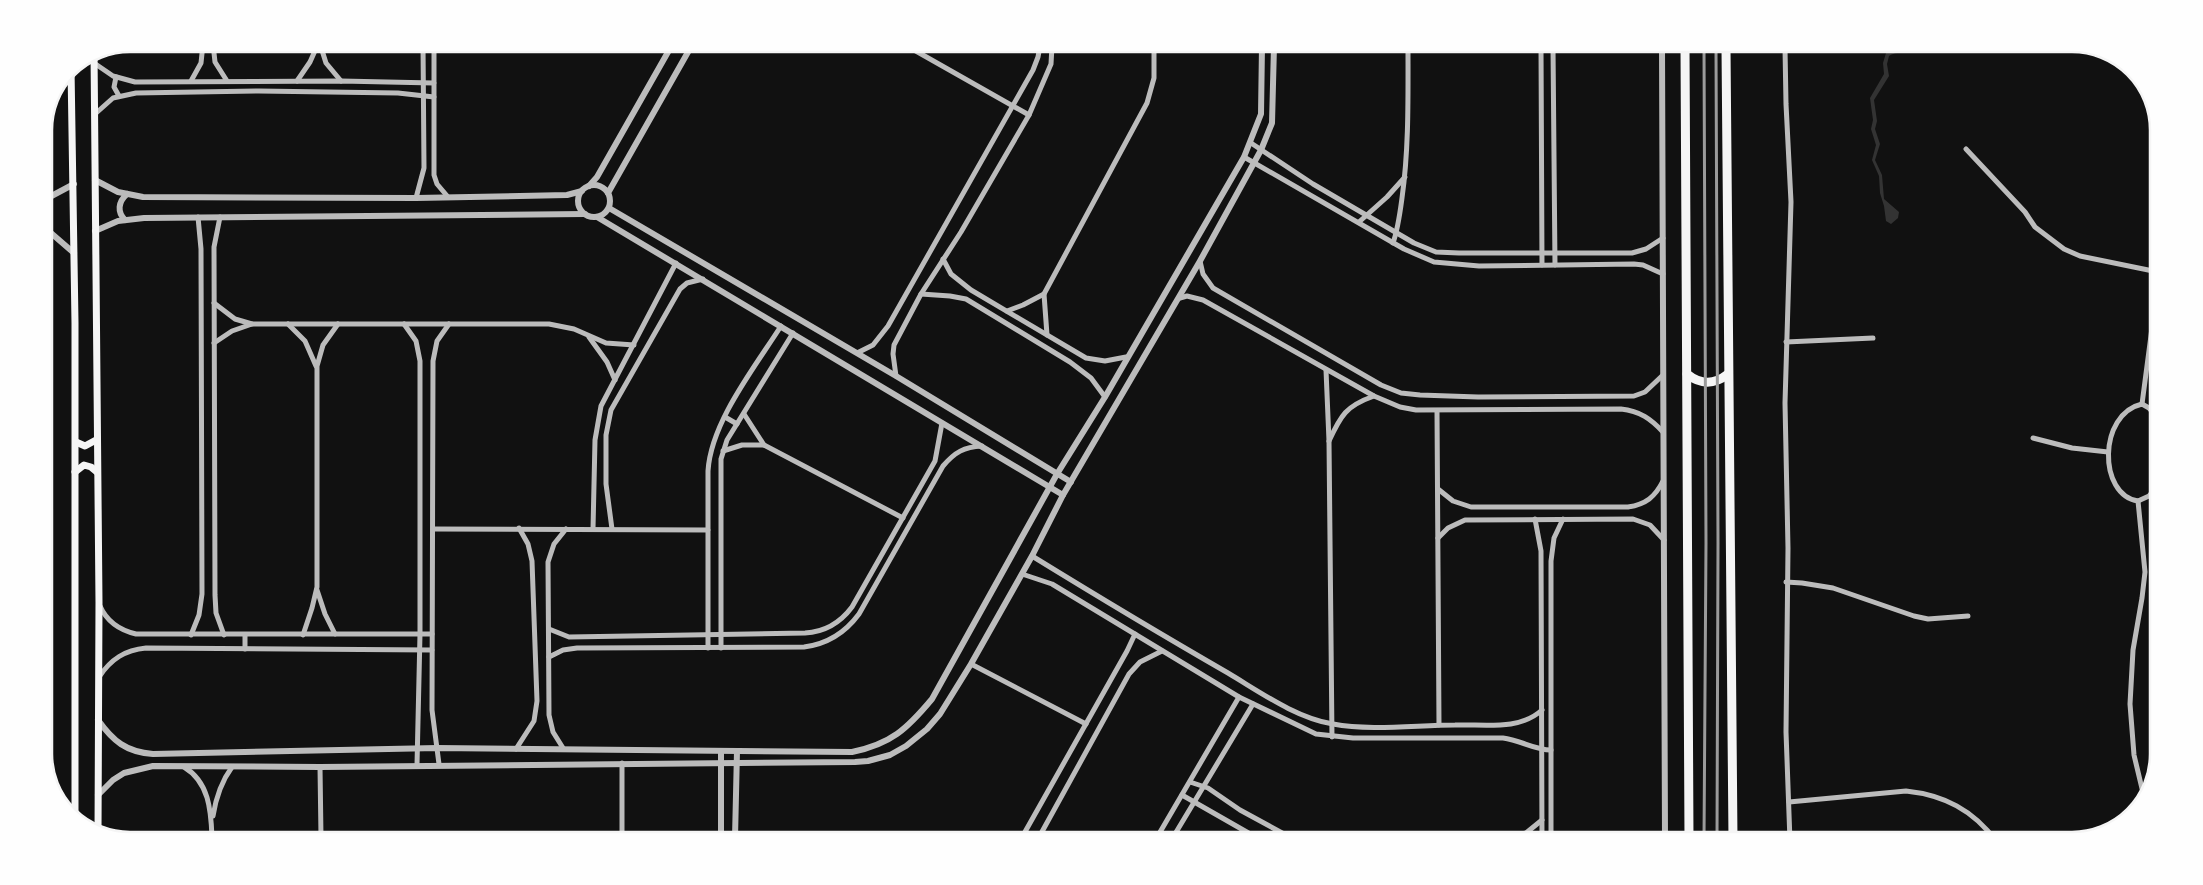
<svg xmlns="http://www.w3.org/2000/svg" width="2203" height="885" font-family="'Sofia Sans Condensed',sans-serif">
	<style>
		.water { fill: #333 }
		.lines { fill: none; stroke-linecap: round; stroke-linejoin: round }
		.minor { stroke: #bcbcbc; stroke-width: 5 }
		.tertiary { stroke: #bcbcbc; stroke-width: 6 }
		.secondary { stroke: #f5f5f5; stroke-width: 7 }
		.trunk { stroke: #f5f5f5; stroke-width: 9 }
		.rail { stroke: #9a9a9a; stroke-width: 3 }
		.rim { fill: none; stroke: #f5f5f5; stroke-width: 2.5 }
	</style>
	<rect width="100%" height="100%" fill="#111"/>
	<!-- water -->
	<path class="water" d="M1923,48c-11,8 -23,1 -34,8l-2,8 2,12 -15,24 3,21 -2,8 5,15 -5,16 7,15 2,24 15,13 -1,6 -7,6 -5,-3 -2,-15 -4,-13 -1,-17 -7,-16 4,-15 -5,-16 2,-9 -3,-22 14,-24 -1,-11 3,-10 9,-4z"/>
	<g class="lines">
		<!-- minor -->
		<g class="minor">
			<polyline points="213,44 215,62 227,81"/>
			<polyline points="320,44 326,63 341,81"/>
			<polyline points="434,44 434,175 437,184 448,197"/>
			<polyline points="907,46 1029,115"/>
			<polyline points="1541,47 1542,265"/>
			<polyline points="1553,47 1555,265"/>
			<polyline points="1785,48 1786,104 1791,202 1785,403 1788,548 1786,732 1790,841"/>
			<polyline points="94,63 113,76 135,82 341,81 434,83"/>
			<polyline points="116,77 114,87 119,96"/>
			<polyline points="191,81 201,63 203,44"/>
			<polyline points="297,81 310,62 318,44"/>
			<polyline points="95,114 113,98 136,93 259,91 398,93 434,97"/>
			<polyline points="1251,143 1313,184 1414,243 1436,252 1459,253 1632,253 1646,249 1663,238"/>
			<polyline points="1966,149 2025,212 2035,227 2064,249 2080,256 2158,272"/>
			<polyline points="1244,157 1404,249 1434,262 1479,266 1634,264 1643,265 1663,274"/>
			<polyline points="416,198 424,168 423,44"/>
			<polyline points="220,217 214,247 215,595 216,613 224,635"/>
			<polyline points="1359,222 1387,197 1405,177"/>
			<path d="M1393,243c5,-14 7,-30 9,-45 7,-50 6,-101 6,-151"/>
			<polyline points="943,259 951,274 971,290 1086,358 1105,361 1126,357"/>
			<polyline points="1200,261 1203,274 1213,288 1381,385 1401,393 1420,395 1478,397 1634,396 1645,392 1663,375"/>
			<polyline points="921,294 950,296 966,299 1070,362 1091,378 1105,397"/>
			<path d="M1180,298l7,-2 16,4 171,96 26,11 16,3 205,-1c19,2 30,10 42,23"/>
			<polyline points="214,303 235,319 252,324 549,324 574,329 606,343 634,345"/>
			<polyline points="1007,311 1023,305 1044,294"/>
			<polyline points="288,324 305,341 316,366"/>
			<polyline points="404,324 416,341 420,361 420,634 417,765"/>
			<polyline points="1047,335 1044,294 1147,103 1154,78 1154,46"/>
			<polyline points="589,337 607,362 615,380"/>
			<polyline points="1786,342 1873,338"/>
			<polyline points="214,343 232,331 252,324"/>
			<polyline points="857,353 873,345 888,326 1033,70 1038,57 1040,46"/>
			<polyline points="1326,370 1329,441 1332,737"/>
			<polyline points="896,376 893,354 894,345 921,294 961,232 1029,115 1051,64 1052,46"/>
			<polyline points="2142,404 2158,282"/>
			<polyline points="1437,411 1439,725"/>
			<polyline points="744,414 764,445 903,518"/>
			<polyline points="725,417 737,424"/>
			<polyline points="2033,438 2072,448 2108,452"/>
			<path d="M1329,441c12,-26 17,-35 45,-45"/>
			<polyline points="723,451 742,445 764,445"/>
			<path d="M2157,486l-8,10 -11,5c-40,-6 -40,-87 4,-97l7,4 8,9"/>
			<path d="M1438,489l15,12 18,6h157c18,-3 27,-10 35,-26"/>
			<polyline points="2138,501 2145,572 2142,598 2133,650 2130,704 2134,755 2144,797"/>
			<polyline points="1535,519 1541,551 1542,840"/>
			<polyline points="433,529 708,530"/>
			<polyline points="593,529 595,440 601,406 676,263"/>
			<polyline points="612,529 606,484 606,435 611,410 680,289 687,283 703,279"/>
			<polyline points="1438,538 1448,528 1465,520 1633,519 1650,525 1664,540"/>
			<path d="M1032,556c65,40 130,79 196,117 32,19 68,45 105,51 37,7 84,1 122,1 29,-1 64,6 87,-15"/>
			<path d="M1022,574l30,10 187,113 77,37 37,4h150c17,2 32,12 48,12"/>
			<polyline points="1786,582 1802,583 1833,588 1914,616 1928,619 1968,616"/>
			<polyline points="317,590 325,614 335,634"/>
			<path d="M100,606c7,16 19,24 36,28h296"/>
			<path d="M549,629l20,8 236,-4c20,-1 35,-10 47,-26l83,-146 7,-38"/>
			<polyline points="191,635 199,615 202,594 201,249 198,217"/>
			<polyline points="245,635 245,649"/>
			<polyline points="303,635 312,608 317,587 317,366 323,345 338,324"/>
			<path d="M708,648v-177c3,-49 47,-104 73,-145"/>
			<polyline points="721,648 721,459 727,440 793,333"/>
			<path d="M549,657l14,-7 14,-2 227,-1c24,-3 41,-14 55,-33l84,-148c12,-14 21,-19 39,-20"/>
			<polyline points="971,664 1086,724"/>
			<path d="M99,677c12,-18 26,-27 47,-29l286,2"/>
			<polyline points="563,748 553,732 549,715 548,562 554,544 566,529"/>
			<polyline points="516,749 534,721 537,701 532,561 528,544 519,528"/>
			<polyline points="439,764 432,710 433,361 437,341 449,324"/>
			<path d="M184,767c25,15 27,43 28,70"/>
			<polyline points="320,767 321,837"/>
			<polyline points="1190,782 1208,788 1240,810 1284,834"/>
			<polyline points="1182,795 1259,839"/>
			<path d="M1789,802l117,-11c38,4 67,19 90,50"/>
			<path d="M213,816c3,-19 8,-34 19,-49"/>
			<polyline points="622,838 622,763"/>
			<polyline points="1021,839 1127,651 1135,634"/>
			<polyline points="1038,839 1129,674 1140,662 1162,651"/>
			<polyline points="1156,839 1239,697"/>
			<polyline points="1172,839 1253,704"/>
			<polyline points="1277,839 1281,835 1288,834 1297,839"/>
			<polyline points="1296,839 1309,839"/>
			<polyline points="1349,840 1506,838 1526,833 1542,820"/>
			<polyline points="1551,840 1551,561 1554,538 1563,519"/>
		</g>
		<!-- tertiary -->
		<g class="tertiary">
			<polyline points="1662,47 1665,840"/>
			<polyline points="95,180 118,192 143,197 416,198 567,195 582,191"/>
			<circle cx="594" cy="201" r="16"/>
			<polyline points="589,186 597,177 672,45"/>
			<polyline points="608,193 692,45"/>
			<polyline points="44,200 74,184"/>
			<polyline points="609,208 896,376 1071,482"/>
			<polyline points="597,217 1063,495"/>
			<path d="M125,220c-8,-8 -7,-18 2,-26"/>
			<polyline points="44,227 74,253"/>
			<polyline points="95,231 118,221 144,218 585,214"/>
			<path d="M98,720c15,21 28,32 55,34l284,-6 415,4c39,-8 55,-23 80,-53l125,-225 48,-77 139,-240 17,-43 1,-68"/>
			<polyline points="721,751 721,838"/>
			<polyline points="98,795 113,780 124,773 153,766 320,767 855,762 868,761 890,755 906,746 927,729 940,714 971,664 1032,556 1063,495 1200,261 1261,150 1272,123 1274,46"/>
			<polyline points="735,838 737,751"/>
		</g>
		<!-- secondary -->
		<g class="secondary">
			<polyline points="94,52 99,602 98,834"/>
			<polyline points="71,68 75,323 75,817"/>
			<polyline points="76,442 85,446 96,440"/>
			<polyline points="75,472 84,465 91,467 97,472"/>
		</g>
		<!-- trunk -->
		<g class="trunk">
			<polyline points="1685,47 1689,840"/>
			<polyline points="1726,48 1733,840"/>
			<path d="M1687,374c14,11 27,11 41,0"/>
		</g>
		<!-- rail -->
		<g class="rail">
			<polyline points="1704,48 1706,543 1704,840"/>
			<polyline points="1716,48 1718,543 1717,840"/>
		</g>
	</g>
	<!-- crop -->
	<path d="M0 0H2203V885H0ZM130 52H2072A78 78 0 0 1 2150 130V754A78 78 0 0 1 2072 832H130A78 78 0 0 1 52 754V130A78 78 0 0 1 130 52Z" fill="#fefefe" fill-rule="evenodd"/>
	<path class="rim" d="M130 52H2072A78 78 0 0 1 2150 130V754A78 78 0 0 1 2072 832H130A78 78 0 0 1 52 754V130A78 78 0 0 1 130 52Z"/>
</svg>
